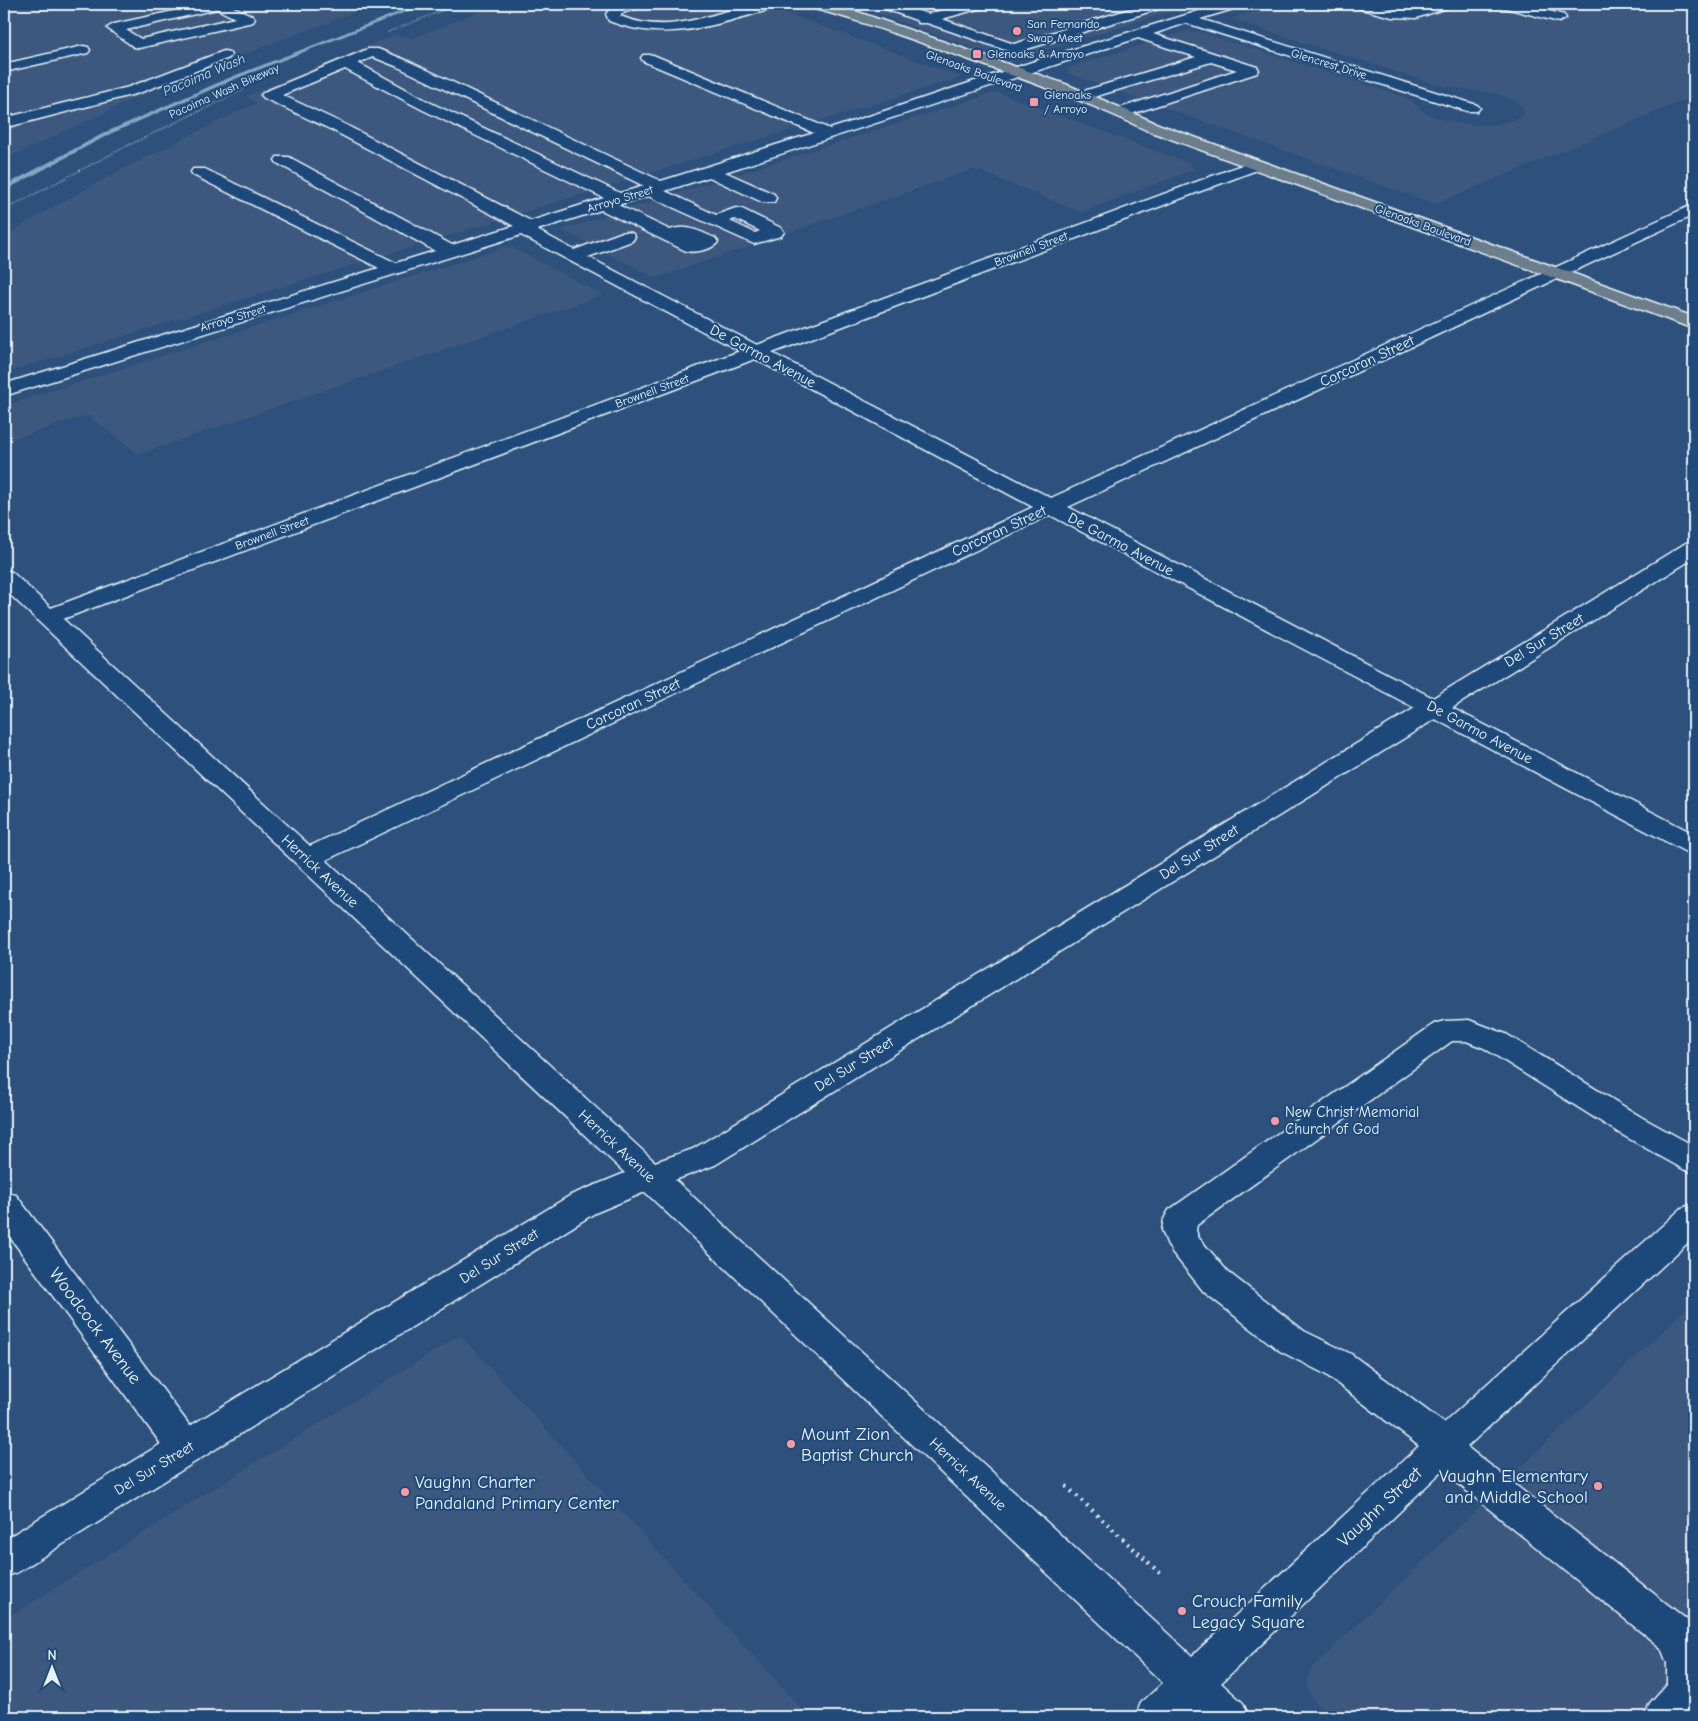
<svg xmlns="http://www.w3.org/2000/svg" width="1698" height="1721" font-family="'Comic Neue',sans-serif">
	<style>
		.built { fill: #3d597e }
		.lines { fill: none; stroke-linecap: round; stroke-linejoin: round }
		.stream { fill: #84a7c2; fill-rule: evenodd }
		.minor-casing { stroke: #e8f1f8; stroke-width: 3 }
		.major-casing { stroke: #e8f1f8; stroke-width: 3 }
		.path-far1 { stroke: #e8f1f8; stroke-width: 2; stroke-dasharray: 0.5 2; stroke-linecap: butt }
		.path { stroke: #e8f1f8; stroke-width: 4.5; stroke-dasharray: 2 5; stroke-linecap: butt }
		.minor { fill: #1f4a7a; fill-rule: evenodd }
		.major { fill: #6c7d8b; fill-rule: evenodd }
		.poi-dot { fill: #ff9aa2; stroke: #1f4a7a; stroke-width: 2 }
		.labels { text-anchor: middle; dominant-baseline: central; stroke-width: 4; stroke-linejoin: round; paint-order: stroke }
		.far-poi-label { font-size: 12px; fill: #e8f1f8; stroke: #1f4a7a; text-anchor: start }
		.far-street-label { font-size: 12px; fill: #e8f1f8; stroke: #1f4a7a }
		.far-water-label { font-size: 14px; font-style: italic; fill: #cfdeea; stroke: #1f4a7a }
		.street-label { font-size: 15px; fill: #e8f1f8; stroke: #1f4a7a }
		.poi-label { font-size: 15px; fill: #e8f1f8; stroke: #1f4a7a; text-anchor: start }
		.near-street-label { font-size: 18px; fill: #e8f1f8; stroke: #1f4a7a }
		.near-poi-label { font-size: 18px; fill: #e8f1f8; stroke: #1f4a7a; text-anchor: start }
	</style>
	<rect width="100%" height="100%" fill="#2d517c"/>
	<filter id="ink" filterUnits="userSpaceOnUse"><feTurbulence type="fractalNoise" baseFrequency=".02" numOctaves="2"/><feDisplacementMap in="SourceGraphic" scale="10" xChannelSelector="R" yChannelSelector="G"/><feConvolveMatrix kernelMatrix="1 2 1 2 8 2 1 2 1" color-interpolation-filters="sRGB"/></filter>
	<g filter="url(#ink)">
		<!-- built -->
		<g class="built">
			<polygon points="4,4 376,4 216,65 133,99 4,160"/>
			<polygon points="498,4 761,4 961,77 4,373 4,237 46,211 117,172 239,111 258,103 246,96 395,35 414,38"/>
			<polygon points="850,4 1195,4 1016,59 1006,59"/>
			<polygon points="1274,4 1694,4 1694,96 1435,204 1067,73 1068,71 1066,70 1072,67 1186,31 1196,31 1402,96 1411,101 1425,113 1445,121 1474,125 1494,125 1518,119 1524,113 1524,108 1519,103 1499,94 1438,85 1231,19"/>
			<polygon points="997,92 1190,164 1195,169 1081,212 974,169 656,278 562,230"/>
			<polygon points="509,246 603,295 139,454 87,415 4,442 4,406"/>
			<polygon points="1694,1301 1694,1717 1330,1717 1316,1704 1310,1695 1307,1684 1310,1670"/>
			<polygon points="460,1335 809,1717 4,1717 4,1620"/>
		</g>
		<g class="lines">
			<!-- stream -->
			<polygon class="stream" points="419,4 426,4 235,79 110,134 4,191 4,186 106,132 231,77"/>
			<!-- minor casing -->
			<g class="minor-casing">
				<g id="minor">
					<path d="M206,4h21l26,12 2,3 -2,3 -114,26 -5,-1 -27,-19 7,-4zM217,9l18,9 -94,21 -15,-9z"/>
					<path d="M623,4h20l-2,3 -19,6 -2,3c63,25 104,-16 162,-12l-2,3c-60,15 -110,38 -171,14l-3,-7c5,-7 9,-8 17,-10z"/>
					<polygon points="878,4 897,4 928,14 966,4 987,4 985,7 942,19 1014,44 1147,4 1167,4 1165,7 1014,53 927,23 918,23 916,20 880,7"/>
					<path d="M1222,4h20l-2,3 -40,12 277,86 3,3 -3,3h-10l-281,-88 -33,11 104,33 2,3 -2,3 -135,44 -5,-2 -3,-3 3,-3 120,-39 -26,-8 -124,37h-10l-3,-3 3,-3 119,-36 -58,-19 -413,134 49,22 2,4 -2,4h-12l-53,-25 -44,14 51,24 20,-7 6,1 39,19 3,4 -3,4 -27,8 -106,-48 -30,9 52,25c18,-6 28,1 45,8l3,4c-6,8 -23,11 -32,9l-85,-41 -64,20 37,20 46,-17 6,-1 6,1 3,4 -3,4 -44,16 169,88 493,-183h12l2,3 -2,3 -490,185 279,145 643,-294v11l-626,292 365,191 253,-155 8,-2v17l-242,150 242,126v19l-10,-2 -249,-132 -720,446 -40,15 517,476 227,-210 -94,-72 -45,-23 -76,-59 -32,-40 -5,-9 -5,-13 2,-11 5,-9 265,-186 11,-3 24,-1 37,14 135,83 53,29v27l-11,-4 -64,-36 -135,-85 -18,-7h-14l-255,184 -1,5 2,7 30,35 76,59 47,23 93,69 238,-215 12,-4v33l-227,210 224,176 3,7v83l-3,4h-47l6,-14 17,-19v-21l-6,-15 -219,-177 -221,212 22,20 6,14h-50l-7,-6 -7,6h-50l6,-14 22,-20 -518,-491 -50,21 -577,359 -14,5v-37l157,-96 -157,-215v-37l12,3 174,231 381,-231 54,-22 -621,-584v-19l8,2 39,36 689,-257 -219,-116 -517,161v-12l375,-116 -186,-93 -2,-3 2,-3h12l191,94 39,-12 -158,-88 -2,-3 2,-3h12l163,88 62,-19 -182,-96 -68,-32 -3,-3 3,-3 104,-43h10l30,12 253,120 153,-48 -171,-72 -2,-3 2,-3h10l177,74 208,-69zM373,57l25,10 246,119 -24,7 -189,-90 -73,-40zM345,69l76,40 183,89 -73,23 -187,-97 -62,-29zM735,219l25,12 -5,2 -25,-12zM755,359l278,148 -723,339 -247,-227zM1050,515l365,193 -722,441 -38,13 -329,-302z"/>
					<polygon points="1352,4 1374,4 1392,9 1415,10 1433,4 1452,4 1450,7 1416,18 1392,17 1354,7"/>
					<polygon points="1500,4 1522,4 1564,15 1566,18 1559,22 1502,7"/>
					<polygon points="83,46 88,47 90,50 88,53 4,72 4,64"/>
					<polygon points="224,51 229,52 231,55 229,58 139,93 4,128 4,118 129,87"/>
				</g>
			</g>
			<!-- major casing -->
			<g class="major-casing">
				<path id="major" d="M805,4h23l30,8 210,73 90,39 536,193v12l-548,-199c-57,-28 -116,-48 -176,-70 -54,-19 -107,-39 -163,-53z"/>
			</g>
			<!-- path-far1 -->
			<g class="path-far1">
				<polyline points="388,32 459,4"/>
				<polyline points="4,210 121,149 245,89"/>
			</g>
			<!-- path -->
			<polyline class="path" points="1066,1486 1162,1575"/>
			<!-- minor -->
			<use href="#minor" class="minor"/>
			<!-- major -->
			<use href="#major" class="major"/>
		</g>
	</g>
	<!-- markers -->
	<g class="poi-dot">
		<circle cx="1017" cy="31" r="5"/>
		<rect x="972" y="49" width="10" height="10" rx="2.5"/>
		<rect x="1029" y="97" width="10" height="10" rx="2.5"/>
		<circle cx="1275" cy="1121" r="5"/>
		<circle cx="791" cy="1444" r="5"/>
		<circle cx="1598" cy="1486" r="5"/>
		<circle cx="405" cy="1492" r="5"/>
		<circle cx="1182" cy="1611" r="5"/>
	</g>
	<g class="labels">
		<!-- far-poi labels -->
		<g class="far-poi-label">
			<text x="1027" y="24">San Fernando<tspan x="1027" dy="14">Swap Meet</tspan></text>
			<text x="987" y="54">Glenoaks &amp; Arroyo</text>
			<text x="1044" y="95">Glenoaks<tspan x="1044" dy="14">/ Arroyo</tspan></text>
		</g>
		<!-- far-street labels -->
		<g class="far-street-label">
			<text transform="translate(1329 64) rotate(17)">Glencrest Drive</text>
			<text transform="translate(974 71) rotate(20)">Glenoaks Boulevard</text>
			<text transform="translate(224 91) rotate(-24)">Pacoima Wash Bikeway</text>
			<text transform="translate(620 199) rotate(-17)">Arroyo Street</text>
			<text transform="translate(1423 225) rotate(20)">Glenoaks Boulevard</text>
			<text transform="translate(1031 249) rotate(-21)">Brownell Street</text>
			<text transform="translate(233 318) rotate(-17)">Arroyo Street</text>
			<text transform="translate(652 391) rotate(-20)">Brownell Street</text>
			<text transform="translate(272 533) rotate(-20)">Brownell Street</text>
		</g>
		<!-- far-water labels -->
		<g class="far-water-label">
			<text transform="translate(204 75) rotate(-23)">Pacoima Wash</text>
		</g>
		<!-- street labels -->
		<g class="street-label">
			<text transform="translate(763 356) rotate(28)">De Garmo Avenue</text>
			<text transform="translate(1367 361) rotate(-25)">Corcoran Street</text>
			<text transform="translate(999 531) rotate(-25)">Corcoran Street</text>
			<text transform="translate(1121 544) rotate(28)">De Garmo Avenue</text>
			<text transform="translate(1544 640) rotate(-31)">Del Sur Street</text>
			<text transform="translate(633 704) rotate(-25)">Corcoran Street</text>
			<text transform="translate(1480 732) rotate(28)">De Garmo Avenue</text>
			<text transform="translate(1199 852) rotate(-32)">Del Sur Street</text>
			<text transform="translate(320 871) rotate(43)">Herrick Avenue</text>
			<text transform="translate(854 1064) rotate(-32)">Del Sur Street</text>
			<text transform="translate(617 1146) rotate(43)">Herrick Avenue</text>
			<text transform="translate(499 1256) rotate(-32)">Del Sur Street</text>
			<text transform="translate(154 1468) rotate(-31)">Del Sur Street</text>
			<text transform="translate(968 1474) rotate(43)">Herrick Avenue</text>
		</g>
		<!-- poi labels -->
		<g class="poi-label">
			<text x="1285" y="1112">New Christ Memorial<tspan x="1285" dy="17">Church of God</tspan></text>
		</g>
		<!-- near-street labels -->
		<g class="near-street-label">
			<text transform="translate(95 1326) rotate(53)">Woodcock Avenue</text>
			<text transform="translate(1380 1507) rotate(-43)">Vaughn Street</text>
		</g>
		<!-- near-poi labels -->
		<g class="near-poi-label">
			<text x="801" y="1434">Mount Zion<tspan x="801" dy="21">Baptist Church</tspan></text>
			<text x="1588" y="1476" text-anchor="end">Vaughn Elementary<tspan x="1588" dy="21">and Middle School</tspan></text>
			<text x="415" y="1482">Vaughn Charter<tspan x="415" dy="21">Pandaland Primary Center</tspan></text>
			<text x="1192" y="1601">Crouch Family<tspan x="1192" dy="21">Legacy Square</tspan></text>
		</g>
	</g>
	<!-- margin -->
	<rect width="1698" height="1721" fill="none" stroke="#1f4a7a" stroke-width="20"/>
	<rect x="10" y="10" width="1678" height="1701" fill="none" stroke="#e8f1f8" stroke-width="2" filter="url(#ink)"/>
	<!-- north arrow -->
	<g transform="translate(52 1668)" stroke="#1f4a7a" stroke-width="4" paint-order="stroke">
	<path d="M0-4L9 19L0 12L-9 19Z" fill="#e8f1f8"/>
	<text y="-8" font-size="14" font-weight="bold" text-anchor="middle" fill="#e8f1f8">N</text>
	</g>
</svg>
